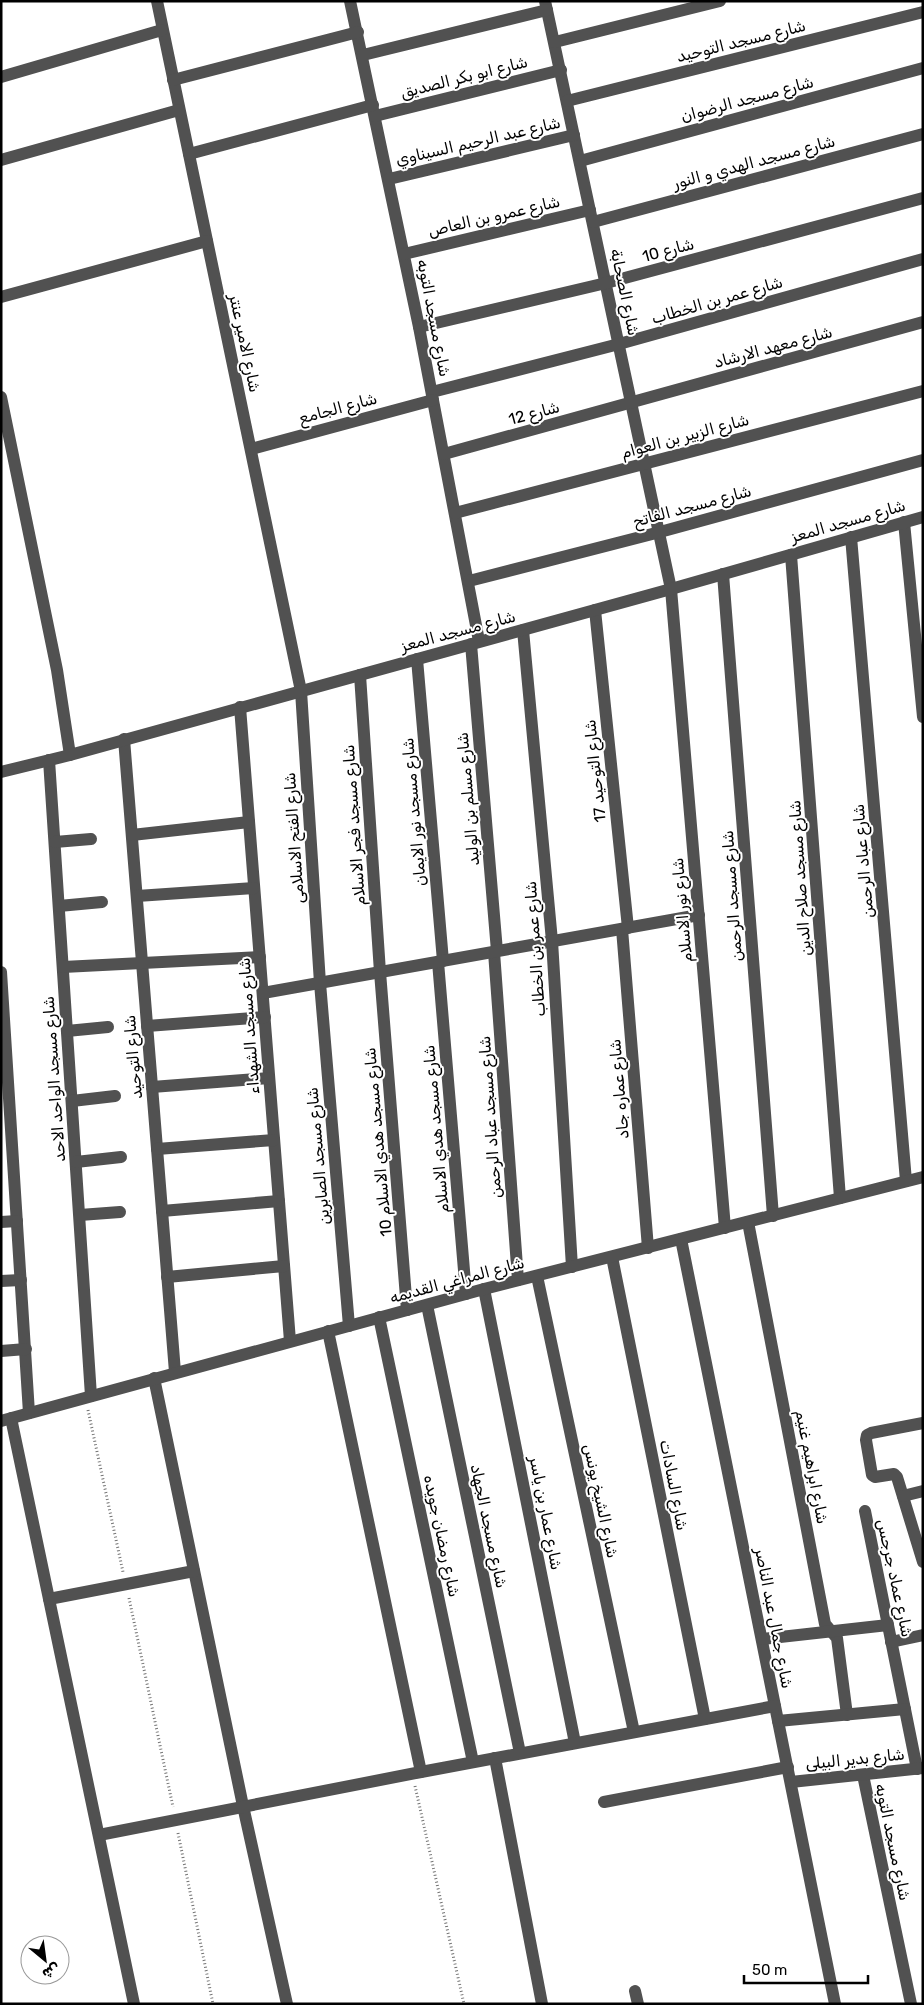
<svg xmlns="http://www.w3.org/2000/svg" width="924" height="2005" font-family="Rubik,'Noto Naskh Arabic',sans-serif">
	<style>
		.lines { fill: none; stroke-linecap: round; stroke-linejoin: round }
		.path { stroke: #737373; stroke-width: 3; stroke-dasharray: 1 2.5; stroke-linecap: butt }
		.minor { stroke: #515151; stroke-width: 12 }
		.labels { text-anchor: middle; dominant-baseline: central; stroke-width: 4; stroke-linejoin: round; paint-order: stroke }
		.street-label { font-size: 16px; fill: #000; stroke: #fff }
	</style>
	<rect width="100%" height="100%" fill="#fff"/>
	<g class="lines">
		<!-- path -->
		<g class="path">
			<polyline points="88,1410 123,1572"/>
			<polyline points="129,1598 173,1807"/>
			<polyline points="415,1786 464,2004"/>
			<polyline points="178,1833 213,2004"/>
		</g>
		<!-- minor -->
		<g class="minor">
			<polyline points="157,1 301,691 320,983 349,1326"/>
			<polyline points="350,1 419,327 479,641"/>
			<polyline points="545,1 671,589 725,1228"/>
			<polyline points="555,42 720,1"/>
			<polyline points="363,55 547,10"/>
			<polyline points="1,77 162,30"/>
			<polyline points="173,80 358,32"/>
			<polyline points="567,101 923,12"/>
			<polyline points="375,116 561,70"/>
			<polyline points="189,154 373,105"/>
			<polyline points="1,160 179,110"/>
			<polyline points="580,161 923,68"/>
			<polyline points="389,179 574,135"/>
			<polyline points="593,222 923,134"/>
			<polyline points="404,254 590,210"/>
			<polyline points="1,297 207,241"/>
			<polyline points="419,327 606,283 923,198"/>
			<polyline points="432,392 619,344 923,259"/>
			<polyline points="1,397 57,670 70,755"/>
			<polyline points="251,449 433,400"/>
			<polyline points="444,454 923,322"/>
			<polyline points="455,513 923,391"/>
			<polyline points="904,522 923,717"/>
			<polyline points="851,537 906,1181"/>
			<polyline points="791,555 840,1198"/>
			<polyline points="723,574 773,1216"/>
			<polyline points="469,581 660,532 923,460"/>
			<polyline points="595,610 628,928"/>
			<polyline points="523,630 552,941 572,1267"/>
			<polyline points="471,644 497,951"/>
			<polyline points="417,659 443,961"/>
			<polyline points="360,675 380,972 407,1310"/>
			<polyline points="240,707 290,1341"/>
			<polyline points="124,739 175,1372"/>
			<polyline points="49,760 91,1396"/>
			<polyline points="1,772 70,755 671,589 923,517"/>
			<polyline points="132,835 249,822"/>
			<polyline points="55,842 91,839"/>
			<polyline points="137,896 254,888"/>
			<polyline points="59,906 102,902"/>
			<polyline points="622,929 648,1248"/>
			<polyline points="494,952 518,1280"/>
			<polyline points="438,962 466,1294"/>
			<polyline points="63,967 260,957"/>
			<polyline points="1,972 29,1413"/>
			<polyline points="263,993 699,915"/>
			<polyline points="147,1026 265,1017"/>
			<polyline points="67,1031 108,1027"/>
			<polyline points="152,1087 269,1078"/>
			<polyline points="72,1101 115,1096"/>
			<polyline points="157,1149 274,1140"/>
			<polyline points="76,1162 121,1157"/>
			<polyline points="162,1211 279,1201"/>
			<polyline points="80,1215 120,1212"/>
			<polyline points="1,1222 17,1221"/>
			<polyline points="748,1222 825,1624 837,1638 847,1715"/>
			<polyline points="681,1239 835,2004"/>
			<polyline points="612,1257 705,1719"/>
			<polyline points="537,1276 634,1732"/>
			<polyline points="167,1277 284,1266"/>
			<polyline points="1,1281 21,1280"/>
			<polyline points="484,1289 575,1743"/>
			<polyline points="427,1305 520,1753"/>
			<polyline points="379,1317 473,1762"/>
			<polyline points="328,1331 421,1772"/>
			<polyline points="1,1351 26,1349"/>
			<polyline points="154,1378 243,1806 287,2004"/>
			<polyline points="11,1418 134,2004"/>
			<polyline points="1,1421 484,1289 923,1177"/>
			<polyline points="923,1423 871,1433 867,1435 866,1440 872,1475 875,1477 894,1474 897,1477 923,1562"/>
			<polyline points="903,1496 923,1491"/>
			<polyline points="865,1511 917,1769"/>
			<polyline points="49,1599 194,1571"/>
			<polyline points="762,1639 888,1625"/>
			<polyline points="891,1642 923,1635"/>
			<polyline points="778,1721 905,1709"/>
			<polyline points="495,1758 542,2004"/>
			<polyline points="863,1775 911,2004"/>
			<polyline points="791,1782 923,1768"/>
			<polyline points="604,1802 788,1767"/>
			<polyline points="99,1835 421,1772 775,1706"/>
			<polyline points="635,1991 638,2004"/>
		</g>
	</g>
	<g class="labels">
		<!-- street labels -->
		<g class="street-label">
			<text transform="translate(741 41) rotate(-14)">شارع مسجد التوحيد</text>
			<text transform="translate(464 77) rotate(-14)">شارع ابو بكر الصديق</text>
			<text transform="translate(747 99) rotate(-15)">شارع مسجد الرضوان</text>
			<text transform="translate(478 141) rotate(-13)">شارع عبد الرحيم السيناوي</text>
			<text transform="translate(754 162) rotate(-15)">شارع مسجد الهدي و النور</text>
			<text transform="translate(494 216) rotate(-13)">شارع عمرو بن العاص</text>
			<text transform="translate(668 250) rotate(-15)">شارع 10</text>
			<text transform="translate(625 292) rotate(78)">شارع الصحابة</text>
			<text transform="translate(717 300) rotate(-16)">شارع عمر بن الخطاب</text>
			<text transform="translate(434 318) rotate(79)">شارع مسجد التوبه</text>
			<text transform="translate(245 343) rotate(78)">شارع الامير عنتر</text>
			<text transform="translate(773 347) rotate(-15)">شارع معهد الارشاد</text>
			<text transform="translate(338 408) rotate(-15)">شارع الجامع</text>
			<text transform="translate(534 413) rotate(-15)">شارع 12</text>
			<text transform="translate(685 436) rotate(-15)">شارع الزبير بن العوام</text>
			<text transform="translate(692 506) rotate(-15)">شارع مسجد الفاتح</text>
			<text transform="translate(848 521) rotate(-16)">شارع مسجد المعز</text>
			<text transform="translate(458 631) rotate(-15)">شارع مسجد المعز</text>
			<text transform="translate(595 771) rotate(-96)">شارع التوحيد 17</text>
			<text transform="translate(468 799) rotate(-95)">شارع مسلم بن الوليد</text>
			<text transform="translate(414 812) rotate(-95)">شارع مسجد نور الايمان</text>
			<text transform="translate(354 825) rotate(-94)">شارع مسجد فجر الاسلام</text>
			<text transform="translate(294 838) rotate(-94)">شارع الفتح الاسلامى</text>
			<text transform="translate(863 861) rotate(-95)">شارع عباد الرحمن</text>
			<text transform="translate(800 878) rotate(-94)">شارع مسجد صلاح الدين</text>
			<text transform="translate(732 896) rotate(-94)">شارع مسجد الرحمن</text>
			<text transform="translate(682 910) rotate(-95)">شارع نور الاسلام</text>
			<text transform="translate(535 949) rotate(-94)">شارع عمر بن الخطاب</text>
			<text transform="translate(249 1026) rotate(-94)">شارع مسجد الشهداء</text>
			<text transform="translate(133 1057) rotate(-95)">شارع التوحيد</text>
			<text transform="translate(54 1079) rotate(-94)">شارع مسجد الواحد الاحد</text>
			<text transform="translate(619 1089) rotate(-95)">شارع عماره جاد</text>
			<text transform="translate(490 1117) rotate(-94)">شارع مسجد عباد الرحمن</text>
			<text transform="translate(436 1129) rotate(-95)">شارع مسجد هدي الاسلام</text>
			<text transform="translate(378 1142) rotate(-95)">شارع مسجد هدي الاسلام 10</text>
			<text transform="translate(318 1156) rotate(-95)">شارع مسجد الصابرين</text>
			<text transform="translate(457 1280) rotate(-15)">شارع المراغي القديمه</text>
			<text transform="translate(812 1467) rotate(79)">شارع ابراهيم غنيم</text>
			<text transform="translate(674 1485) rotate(79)">شارع السادات</text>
			<text transform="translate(601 1501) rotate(78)">شارع الشيخ يونس</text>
			<text transform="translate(546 1513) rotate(79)">شارع عمار بن ياسر</text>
			<text transform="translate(489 1526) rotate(78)">شارع مسجد الجهاد</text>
			<text transform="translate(442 1536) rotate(78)">شارع رمضان جويده</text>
			<text transform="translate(895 1578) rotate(78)">شارع عماد جرجس</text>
			<text transform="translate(774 1618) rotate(79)">شارع جمال عبد الناصر</text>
			<text transform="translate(855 1759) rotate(-6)">شارع بدير البيلى</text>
			<text transform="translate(893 1842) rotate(78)">شارع مسجد التوبه</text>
		</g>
	</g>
	<!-- border -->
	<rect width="924" height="2005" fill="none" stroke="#000000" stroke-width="5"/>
	<!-- north arrow -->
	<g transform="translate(45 1960) rotate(151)"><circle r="24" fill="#ffffff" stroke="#999999"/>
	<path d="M0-4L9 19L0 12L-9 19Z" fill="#000000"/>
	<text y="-8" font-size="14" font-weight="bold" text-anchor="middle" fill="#000000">ش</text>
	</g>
	<!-- scale -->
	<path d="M744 1975v8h124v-8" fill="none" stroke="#000000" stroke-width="2.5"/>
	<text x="752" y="1975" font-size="15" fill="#000000" stroke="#ffffff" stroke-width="4" paint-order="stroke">50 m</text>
</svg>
